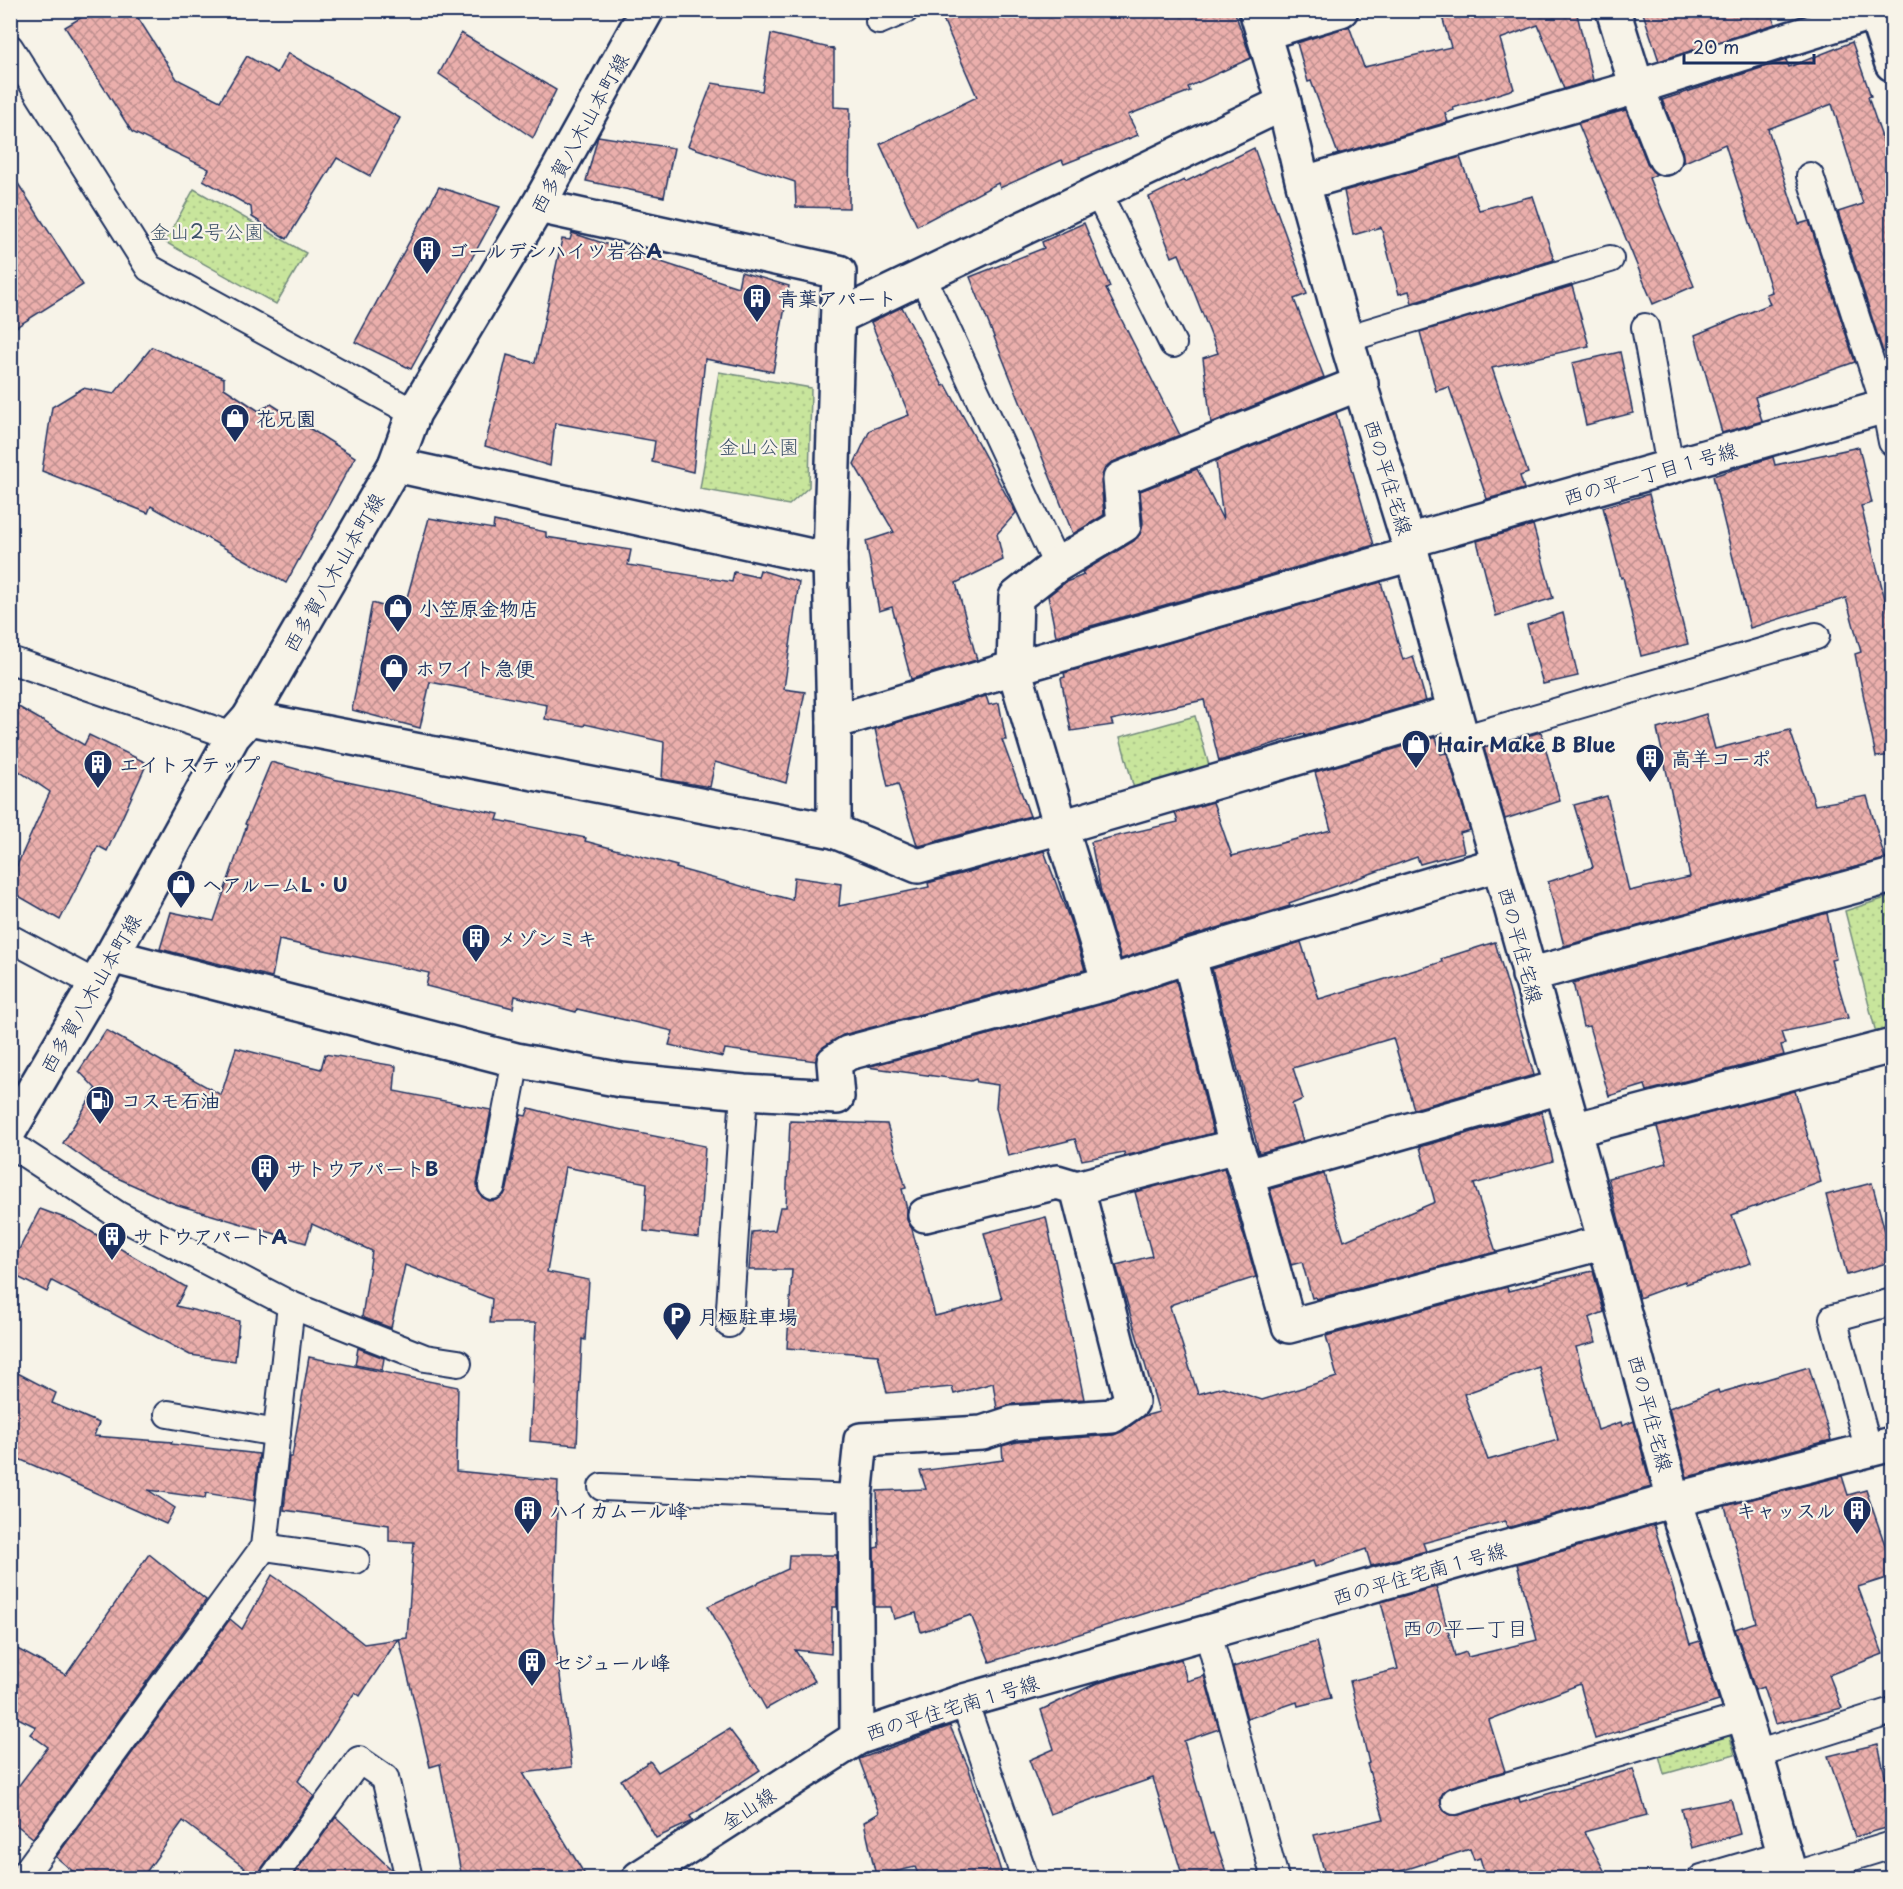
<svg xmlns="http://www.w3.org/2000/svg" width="1903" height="1889" font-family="'Playpen Sans','Klee One',sans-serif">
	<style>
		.green { fill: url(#green-dots); stroke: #728a7d; stroke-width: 1.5 }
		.building { fill: url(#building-cross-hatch); stroke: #1b2f5e; stroke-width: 1.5; fill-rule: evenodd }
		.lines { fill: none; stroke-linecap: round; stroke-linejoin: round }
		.service-casing { stroke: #1b2f5e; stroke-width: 30 }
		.minor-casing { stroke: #1b2f5e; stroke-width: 38 }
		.tertiary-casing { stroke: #1b2f5e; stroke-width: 38 }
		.service { stroke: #f7f3e8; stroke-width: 26 }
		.minor { stroke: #f7f3e8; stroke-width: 33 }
		.tertiary { stroke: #f7f3e8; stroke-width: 33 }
		.labels { text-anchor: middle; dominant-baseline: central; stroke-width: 4.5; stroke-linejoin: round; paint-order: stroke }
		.street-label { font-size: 20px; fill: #1b2f5e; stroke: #f7f3e8 }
		.park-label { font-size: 20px; fill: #3e536a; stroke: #f7f3e8 }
		.poi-label { font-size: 20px; font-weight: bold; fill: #1b2f5e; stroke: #f7f3e8; text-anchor: start }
		.neighbourhood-label { font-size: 21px; fill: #1b2f5e; stroke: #f7f3e8 }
	</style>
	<defs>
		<pattern id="green-dots" width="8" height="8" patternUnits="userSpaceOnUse" patternTransform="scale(1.5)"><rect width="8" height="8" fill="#c8e59c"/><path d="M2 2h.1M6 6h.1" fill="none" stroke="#abc589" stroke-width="1.8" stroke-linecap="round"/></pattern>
		<pattern id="building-cross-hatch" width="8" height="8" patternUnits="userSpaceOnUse" patternTransform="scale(1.5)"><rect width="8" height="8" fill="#ebafac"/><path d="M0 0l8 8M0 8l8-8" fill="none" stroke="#be8f8f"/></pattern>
	</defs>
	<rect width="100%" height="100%" fill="#f7f3e8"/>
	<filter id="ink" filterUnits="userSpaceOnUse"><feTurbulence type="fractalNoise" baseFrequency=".0167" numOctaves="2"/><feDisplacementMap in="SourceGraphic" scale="12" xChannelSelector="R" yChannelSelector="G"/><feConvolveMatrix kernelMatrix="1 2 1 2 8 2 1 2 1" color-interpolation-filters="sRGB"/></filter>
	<g filter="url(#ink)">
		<!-- green -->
		<g class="green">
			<polygon points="194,189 306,253 276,304 165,242"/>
			<polygon points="719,372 811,388 809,487 789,505 700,489"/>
			<polygon points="1195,716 1212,776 1136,796 1120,737"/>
			<polygon points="1892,896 1892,1032 1877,1037 1845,911"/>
			<polygon points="1727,1726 1735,1754 1664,1774 1653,1733"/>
		</g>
		<!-- building -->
		<g class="building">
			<polygon points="94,10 133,10 177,79 220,101 247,56 277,73 288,53 400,118 370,176 337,158 287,239 252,217 251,207 203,180 209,169 132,132 65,27"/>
			<polygon points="939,10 1234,10 1251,58 1188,87 1190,91 1128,115 1138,135 1064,164 1062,160 1000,188 998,183 917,226 880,144 977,97"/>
			<polygon points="1440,10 1576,10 1593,80 1564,89 1538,25 1500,39 1514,89 1453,108 1454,110 1445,113 1448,122 1338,154 1311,81 1308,82 1297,43 1349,26 1364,67 1451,47"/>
			<polygon points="1642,10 1771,10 1775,24 1659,61"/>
			<polygon points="461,33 556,90 533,138 439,74"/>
			<polygon points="771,34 834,49 834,107 850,108 849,208 796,207 795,182 688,146 712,83 762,91"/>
			<polygon points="1852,42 1871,96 1868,97 1893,169 1893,349 1883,352 1838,212 1863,204 1832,104 1768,129 1799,224 1809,221 1855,362 1755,397 1762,421 1722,433 1695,335 1770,304 1766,294 1772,292 1725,144 1683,163 1682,151 1662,100 1786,60 1789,67"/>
			<polygon points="1626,110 1648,165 1657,174 1649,178 1694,286 1653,304 1578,123"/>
			<polygon points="598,136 674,148 664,197 586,181"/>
			<polygon points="1254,148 1307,294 1294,299 1324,377 1211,423 1203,358 1218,353 1179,254 1172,257 1149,197 1184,180 1185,182"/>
			<polygon points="1460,157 1479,210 1533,196 1554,260 1412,303 1409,291 1399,294 1381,227 1353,235 1344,191"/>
			<polygon points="10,171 83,285 10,331"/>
			<polygon points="439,187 500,207 411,369 355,342"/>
			<polygon points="1084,223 1110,287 1106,289 1180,435 1113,462 1105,469 1101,481 1104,515 1073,534 970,277 1044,248 1042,242"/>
			<polygon points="572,233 738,287 741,272 789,286 773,372 705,359 693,472 652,462 655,441 555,423 550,466 485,446 507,355 535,363 562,239 570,240"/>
			<polygon points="1572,286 1589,346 1492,368 1528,473 1520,476 1524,489 1487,499 1449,387 1436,391 1420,332"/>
			<polygon points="902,307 943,386 946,385 1016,513 997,534 1003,560 956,583 977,660 911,679 892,607 879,611 866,541 894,532 854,464 870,430 909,415 871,322"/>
			<polygon points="152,347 224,378 224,388 259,411 271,404 355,457 286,583 151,506 148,513 42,471 52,407 83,388 114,394"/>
			<polygon points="1620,352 1633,413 1586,425 1572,363"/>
			<polygon points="1336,413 1374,545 1056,636 1048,596 1066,582 1084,575 1082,572 1134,541 1140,534 1143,523 1140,491 1197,469 1223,520 1216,461"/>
			<polygon points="1859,447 1872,503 1861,506 1893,630 1893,755 1876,757 1855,654 1861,652 1846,598 1750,628 1713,476 1773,457 1775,465"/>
			<polygon points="1649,494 1688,644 1641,656 1623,577 1621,578 1603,507"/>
			<polygon points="429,518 493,529 494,521 546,532 546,537 631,550 628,565 732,582 734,572 758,577 760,570 799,582 784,689 805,692 786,783 715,762 710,787 662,779 664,742 585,724 584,726 545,719 547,705 430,682 420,728 352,710 372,603 403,612"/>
			<polygon points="1533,525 1553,598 1496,616 1477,541"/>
			<polygon points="1381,582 1403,660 1413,656 1426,701 1305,736 1304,734 1219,761 1204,700 1111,720 1113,725 1071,731 1061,678 1065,677 1064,673"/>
			<polygon points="1563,613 1578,676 1543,684 1527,625"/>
			<polygon points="986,696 989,705 999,703 1006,740 1002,740 1030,816 919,846 917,845 898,784 888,787 875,729"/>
			<polygon points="10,702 84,745 89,735 147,763 107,851 98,846 60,920 10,891 10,881 50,792 10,765"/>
			<polygon points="1706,714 1715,749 1790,730 1815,805 1867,796 1885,859 1564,946 1548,882 1593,867 1574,805 1607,796 1629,891 1690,877 1657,729"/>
			<polygon points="1541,732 1560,801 1505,819 1484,748"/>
			<polygon points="1436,737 1441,754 1447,753 1470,830 1460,833 1464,852 1420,864 1417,857 1289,903 1290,906 1184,938 1121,959 1101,892 1091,842 1178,822 1175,813 1213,802 1232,856 1331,830 1315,772"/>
			<polygon points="271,762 333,779 499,814 497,820 586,838 585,841 677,866 676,868 792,900 794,877 841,884 839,906 929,887 928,883 1044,851 1072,926 1085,970 843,1035 823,1047 818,1053 816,1061 725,1049 723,1057 669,1045 673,1031 577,1009 576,1012 515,996 513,1008 426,986 429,973 279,940 272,977 160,949 171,912 214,921 247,825 245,824"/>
			<polygon points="1827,913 1836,959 1831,960 1848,1018 1781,1032 1785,1044 1781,1045 1784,1055 1647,1091 1645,1085 1609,1096 1589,1026 1583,1027 1573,983"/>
			<polygon points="1301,942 1319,999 1442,962 1441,959 1495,942 1534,1075 1414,1109 1393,1038 1293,1068 1303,1099 1292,1104 1303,1141 1259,1153 1212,969"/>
			<polygon points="1176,980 1213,1133 1125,1156 1124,1152 1082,1160 1075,1139 1008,1156 996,1107 998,1085 977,1082 976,1079 971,1081 867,1067 1114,1001"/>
			<polygon points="106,1030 221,1095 236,1048 321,1069 325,1054 396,1066 394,1091 491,1110 477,1184 478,1191 482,1197 489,1201 497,1200 504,1195 507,1189 521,1115 526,1116 529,1108 578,1121 705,1146 699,1238 644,1231 647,1183 565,1167 547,1272 589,1280 585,1340 582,1339 577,1445 530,1441 536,1323 490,1323 492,1299 405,1265 391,1328 362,1317 372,1251 312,1224 306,1243 175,1204 104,1172 63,1143 96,1089 79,1071"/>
			<polygon points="1795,1091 1821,1182 1732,1215 1751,1263 1686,1284 1685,1281 1639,1298 1608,1178 1667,1163 1657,1127"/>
			<polygon points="1542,1112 1553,1161 1474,1184 1496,1252 1316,1299 1315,1297 1312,1298 1302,1262 1291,1265 1270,1189 1324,1174 1344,1241 1435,1202 1420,1147"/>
			<polygon points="790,1121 887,1124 906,1188 902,1189 907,1209 907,1220 912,1229 935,1316 1002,1299 984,1233 1046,1217 1084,1399 1012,1404 997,1409 993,1383 954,1394 952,1387 887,1393 878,1355 787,1348 792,1270 749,1270 752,1232 775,1230 780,1207 786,1207"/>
			<path d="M1224,1168l32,109 -83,27 -3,3 28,87 25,-7 39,13 75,-23 -11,-41 181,-49 1,4 85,-20 11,41 -15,6 7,24 -20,5 22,83 23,-8 1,4 12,-5 17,66 -144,41 -2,-7 -82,22 3,8 -55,15 -5,-17 -51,18 -2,-6 -323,101 -19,-47 -50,17 -5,-19 -22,6 -3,-12h-16l-1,-59 5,-1 -2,-56 49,-2 -6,-18 83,-11 -1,-14 15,-4 97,-7 9,-4 21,-15 15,-4 -43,-147 36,-9 -17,-64zM1539,1367l19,73 -70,20 -24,-66z"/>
			<polygon points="1872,1183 1893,1261 1847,1275 1826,1195"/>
			<polygon points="40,1209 73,1221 186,1287 176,1306 239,1321 235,1361 190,1355 52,1281 47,1292 10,1273 10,1267"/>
			<polygon points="358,1348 384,1358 382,1370 355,1365"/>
			<polygon points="309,1357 458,1387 456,1471 558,1481 553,1622 572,1767 523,1773 587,1878 462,1878 440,1764 430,1767 399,1639 407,1638 414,1542 389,1541 389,1525 284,1510 289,1457 292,1457"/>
			<polygon points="1809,1367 1831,1440 1687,1477 1669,1408 1718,1390 1719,1393"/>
			<polygon points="10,1369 56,1393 52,1403 99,1423 94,1436 172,1442 171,1444 259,1454 254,1501 206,1493 205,1498 148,1490 175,1508 166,1524 10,1455"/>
			<polygon points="1842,1476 1848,1495 1866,1490 1893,1568 1893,1576 1858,1587 1883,1654 1829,1675 1842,1708 1775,1724 1763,1687 1755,1690 1735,1629 1756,1622 1725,1506"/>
			<polygon points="1654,1525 1690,1644 1700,1641 1719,1701 1595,1739 1580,1684 1489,1720 1505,1771 1450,1787 1444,1791 1440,1798 1441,1805 1444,1811 1451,1815 1459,1815 1514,1799 1519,1798 1520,1802 1633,1769 1647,1815 1584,1832 1608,1878 1486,1878 1480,1858 1474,1860 1470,1849 1379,1878 1326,1878 1314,1835 1384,1819 1367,1764 1369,1763 1350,1681 1398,1669 1381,1602 1436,1587 1455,1656 1466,1652 1468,1657 1537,1640 1517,1564"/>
			<polygon points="149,1554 206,1600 33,1838 10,1820 10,1797 48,1747 30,1734 36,1727 10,1714 10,1645 66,1675"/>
			<polygon points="789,1555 837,1555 837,1607 832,1607 831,1654 795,1650 815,1681 766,1709 708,1606 788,1569"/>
			<polygon points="272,1575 314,1604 364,1644 398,1639 360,1696 355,1692 298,1781 314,1796 261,1869 258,1878 183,1821 142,1878 81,1878 56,1857 230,1619 242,1629"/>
			<polygon points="1316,1642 1331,1698 1298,1706 1297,1702 1247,1719 1233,1667"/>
			<polygon points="1181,1659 1187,1681 1204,1676 1219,1729 1184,1741 1210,1834 1213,1833 1228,1878 1183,1878 1153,1778 1050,1814 1029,1760 1054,1749 1041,1710 1095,1684"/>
			<polygon points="950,1726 969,1769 1003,1878 920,1878 915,1867 876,1876 864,1822 879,1813 859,1759"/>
			<polygon points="729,1729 760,1770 690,1816 693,1821 656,1838 621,1780 650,1761 658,1772"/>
			<polygon points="1878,1744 1893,1811 1893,1826 1855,1837 1828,1756"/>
			<polygon points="1731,1799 1740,1834 1692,1848 1681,1809"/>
			<polygon points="336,1817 392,1870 394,1878 291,1878"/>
		</g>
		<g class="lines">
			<!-- service casing -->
			<g class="service-casing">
				<g id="service">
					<polyline points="879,21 905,10"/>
					<polyline points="10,48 149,268 414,413"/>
					<polyline points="1810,176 1885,406 1892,442"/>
					<polyline points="1098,193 1173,344"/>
					<polyline points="922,276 1057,565"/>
					<polyline points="1645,327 1670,467"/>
					<polyline points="1346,339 1610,259"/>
					<polyline points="10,660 233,736"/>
					<polyline points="1462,739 1816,636"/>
					<polyline points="10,938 96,984"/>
					<polyline points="10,1144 118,1215 291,1305 425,1358 458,1363"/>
					<polyline points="492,1186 516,1060"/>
					<polyline points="729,1324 744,1092"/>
					<polyline points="168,1414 277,1433"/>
					<polyline points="1869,1451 1833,1318 1892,1302"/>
					<polyline points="602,1487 855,1498"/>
					<polyline points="264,1547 356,1560"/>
					<polyline points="1208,1633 1275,1878"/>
					<polyline points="964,1701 1025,1878"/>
					<polyline points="1756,1754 1892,1711"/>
					<polyline points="1455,1801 1743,1717"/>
					<polyline points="1791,1876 1892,1845"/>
					<polyline points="22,1878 264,1547 291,1305"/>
					<polyline points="273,1878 359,1760 385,1778 409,1878"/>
					<polyline points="1702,1878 1784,1854"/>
				</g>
			</g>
			<!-- minor casing -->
			<g class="minor-casing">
				<g id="minor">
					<polyline points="1256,10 1284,103 1303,184 1346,339 1412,554 1462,739 1499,864 1605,1242 1674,1500 1756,1754 1791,1878"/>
					<polyline points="1613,10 1637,87 1665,158"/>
					<polyline points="1874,10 1892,64"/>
					<polyline points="1263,33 1341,10"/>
					<polyline points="1304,183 1637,87 1875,12"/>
					<polyline points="538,206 839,272 830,560 834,722 834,831"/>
					<polyline points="838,317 1284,103"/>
					<polyline points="395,465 830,560"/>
					<polyline points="1408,541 1892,404"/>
					<polyline points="249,718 834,831 918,866 1061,827 1454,712"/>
					<polyline points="834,722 1014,668 1412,554"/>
					<polyline points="111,956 516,1060 621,1080 744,1092 837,1097 834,1062 848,1053 1109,983 1189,956 1499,864"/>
					<polyline points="1189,956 1236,1146 1247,1176 1289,1326 1605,1242"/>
					<polyline points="1529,975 1892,876"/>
					<polyline points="1109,983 1061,827 1014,668 1016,597 1057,565 1124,525 1120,479 1361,383"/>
					<polyline points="1573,1130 1892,1046"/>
					<polyline points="1247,1176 1561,1087"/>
					<polyline points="1077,1188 1132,1402 1112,1416 1013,1423 982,1433 861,1440 855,1498 857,1738 964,1701 1674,1500 1892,1444"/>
					<polyline points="925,1215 1057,1182 1077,1188 1236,1146"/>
					<polyline points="639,1878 857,1738"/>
				</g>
			</g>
			<!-- tertiary casing -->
			<g class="tertiary-casing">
				<polyline id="tertiary" points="10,1130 96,984 233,736 249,718 395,465 414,413 538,206 647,10"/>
			</g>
			<!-- service -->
			<use href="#service" class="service"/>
			<!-- minor -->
			<use href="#minor" class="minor"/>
			<!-- tertiary -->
			<use href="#tertiary" class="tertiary"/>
		</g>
	</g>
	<!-- icons -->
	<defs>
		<g id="building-pin" transform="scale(1.5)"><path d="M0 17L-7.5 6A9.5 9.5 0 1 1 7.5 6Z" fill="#1b2f5e" stroke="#f7f3e8"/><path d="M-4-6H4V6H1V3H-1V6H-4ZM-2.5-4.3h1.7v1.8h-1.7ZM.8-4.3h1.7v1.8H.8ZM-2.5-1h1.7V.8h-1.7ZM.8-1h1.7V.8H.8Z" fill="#fff"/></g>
		<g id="shop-pin" transform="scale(1.5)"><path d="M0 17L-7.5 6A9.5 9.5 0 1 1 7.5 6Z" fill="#1b2f5e" stroke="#f7f3e8"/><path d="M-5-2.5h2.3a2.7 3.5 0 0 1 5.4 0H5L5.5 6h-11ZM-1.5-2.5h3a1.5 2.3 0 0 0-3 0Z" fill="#fff"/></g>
		<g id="fuel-pin" transform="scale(1.5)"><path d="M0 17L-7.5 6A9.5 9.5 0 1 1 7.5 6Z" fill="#1b2f5e" stroke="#f7f3e8"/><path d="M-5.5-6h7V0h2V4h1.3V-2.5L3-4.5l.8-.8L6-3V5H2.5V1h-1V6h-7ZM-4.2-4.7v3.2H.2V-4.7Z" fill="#fff"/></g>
		<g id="parking-pin" transform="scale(1.5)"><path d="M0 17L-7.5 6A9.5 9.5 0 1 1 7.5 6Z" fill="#1b2f5e" stroke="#f7f3e8"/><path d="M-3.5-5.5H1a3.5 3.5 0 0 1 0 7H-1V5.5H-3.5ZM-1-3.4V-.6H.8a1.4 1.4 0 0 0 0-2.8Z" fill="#fff"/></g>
	</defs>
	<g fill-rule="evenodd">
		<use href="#building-pin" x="427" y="250"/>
		<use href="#building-pin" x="757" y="298"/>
		<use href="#shop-pin" x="235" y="418"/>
		<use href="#shop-pin" x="398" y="608"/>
		<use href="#shop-pin" x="394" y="668"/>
		<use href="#shop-pin" x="1416" y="744"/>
		<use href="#building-pin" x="1650" y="758"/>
		<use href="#building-pin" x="98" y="764"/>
		<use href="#shop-pin" x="181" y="884"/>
		<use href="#building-pin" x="476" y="938"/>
		<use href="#fuel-pin" x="100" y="1100"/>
		<use href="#building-pin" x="265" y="1168"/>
		<use href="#building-pin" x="112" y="1236"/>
		<use href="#parking-pin" x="677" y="1316"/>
		<use href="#building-pin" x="528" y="1510"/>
		<use href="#building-pin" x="1857" y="1510"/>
		<use href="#building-pin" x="532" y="1662"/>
	</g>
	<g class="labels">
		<!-- street labels -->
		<g class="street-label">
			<text transform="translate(579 133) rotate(-61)">西多賀八木山本町線</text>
			<text transform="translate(1650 473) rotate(-16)">西の平一丁目１号線</text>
			<text transform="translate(1389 477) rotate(73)">西の平住宅線</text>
			<text transform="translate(333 572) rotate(-60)">西多賀八木山本町線</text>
			<text transform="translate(1521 945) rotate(75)">西の平住宅線</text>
			<text transform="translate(90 993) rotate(-60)">西多賀八木山本町線</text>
			<text transform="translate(1651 1413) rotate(75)">西の平住宅線</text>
			<text transform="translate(1419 1573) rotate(-16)">西の平住宅南１号線</text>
			<text transform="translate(952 1707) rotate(-17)">西の平住宅南１号線</text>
			<text transform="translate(748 1808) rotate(-33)">金山線</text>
		</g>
		<!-- park labels -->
		<g class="park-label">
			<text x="207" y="231">金山2号公園</text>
			<text x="759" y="446">金山公園</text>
		</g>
		<!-- poi labels -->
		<g class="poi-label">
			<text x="448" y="250">ゴールデンハイツ岩谷A</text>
			<text x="778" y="298">青葉アパート</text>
			<text x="256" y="418">花兄園</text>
			<text x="419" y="608">小笠原金物店</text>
			<text x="415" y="668">ホワイト急便</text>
			<text x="1437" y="744">Hair Make B Blue</text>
			<text x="1671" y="758">高羊コーポ</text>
			<text x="119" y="764">エイトステップ</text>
			<text x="202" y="884">ヘアルームL・U</text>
			<text x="497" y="938">メゾンミキ</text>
			<text x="121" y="1100">コスモ石油</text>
			<text x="286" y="1168">サトウアパートB</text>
			<text x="133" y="1236">サトウアパートA</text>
			<text x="698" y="1316">月極駐車場</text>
			<text x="549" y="1510">ハイカムール峰</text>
			<text x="1836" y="1510" text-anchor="end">キャッスル</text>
			<text x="553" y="1662">セジュール峰</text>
		</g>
		<!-- neighbourhood labels -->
		<g class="neighbourhood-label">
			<text x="1465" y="1627">西の平一丁目</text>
		</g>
	</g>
	<!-- margin -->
	<rect width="1903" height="1889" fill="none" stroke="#f7f3e8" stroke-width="36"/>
	<rect x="18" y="18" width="1867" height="1853" fill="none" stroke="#1b2f5e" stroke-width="2" filter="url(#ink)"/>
	<!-- scale -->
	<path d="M1684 54v9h130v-9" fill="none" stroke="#1b2f5e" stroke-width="3"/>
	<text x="1693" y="54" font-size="18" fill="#1b2f5e" stroke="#f7f3e8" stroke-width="4.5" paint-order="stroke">20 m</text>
</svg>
